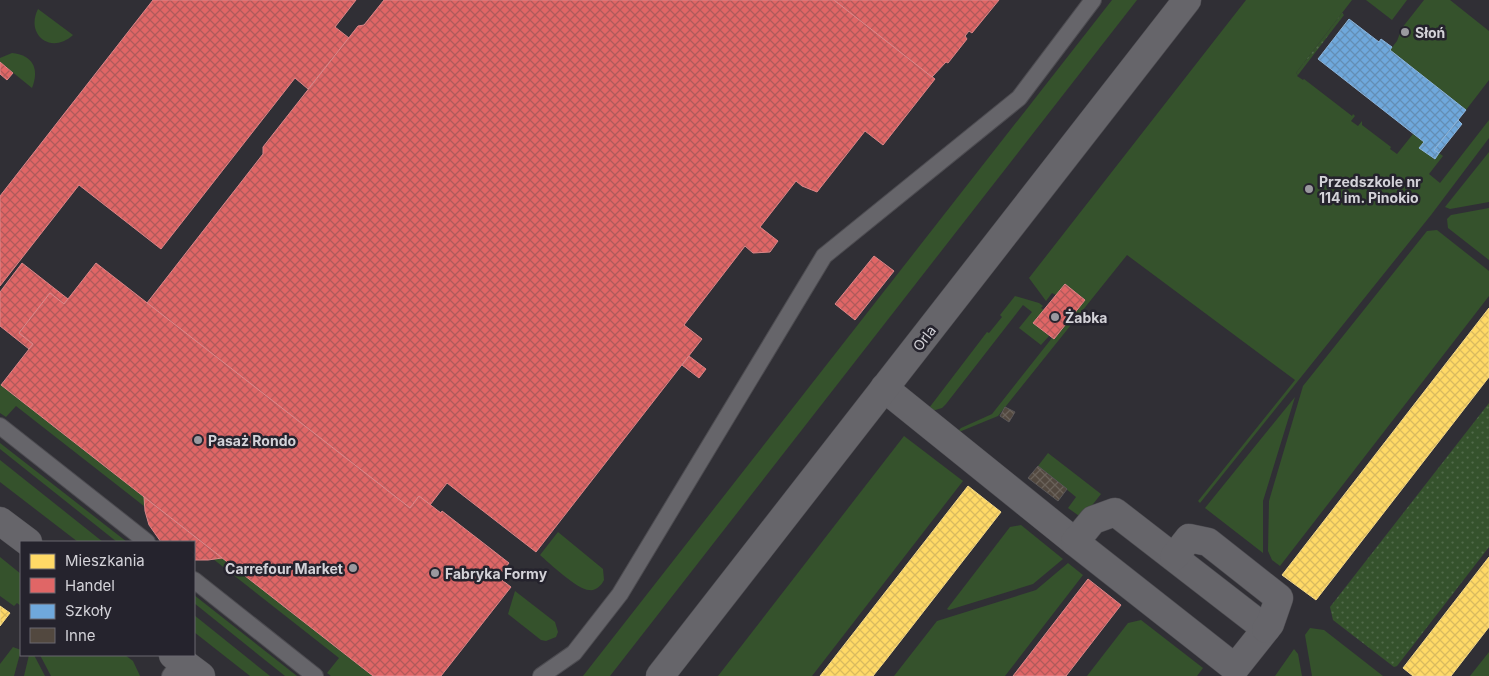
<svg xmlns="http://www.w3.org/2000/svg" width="1489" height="676" font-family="Inter,sans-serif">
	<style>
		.green { fill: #35522c }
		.garden { fill: url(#garden-dots) }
		.homes { fill: url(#homes-cross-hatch); stroke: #f2d788 }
		.shops { fill: url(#shops-cross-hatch); stroke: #dc8688 }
		.schools { fill: url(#schools-cross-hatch); stroke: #8db5db }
		.building { fill: url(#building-cross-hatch); stroke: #5a5758 }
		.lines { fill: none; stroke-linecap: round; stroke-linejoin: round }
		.lane-casing { stroke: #4d4c51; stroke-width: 18 }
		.street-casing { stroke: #4d4c51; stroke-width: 29 }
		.lane { stroke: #66656a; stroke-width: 16 }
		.street { stroke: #66656a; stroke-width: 28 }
		.poi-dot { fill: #9a999f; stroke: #25232d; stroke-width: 2 }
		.labels { text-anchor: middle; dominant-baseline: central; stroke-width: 5; stroke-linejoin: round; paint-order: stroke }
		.poi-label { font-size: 14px; font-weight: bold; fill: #d3d2d8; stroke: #25232d; text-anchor: start }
		.street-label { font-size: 14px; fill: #d3d2d8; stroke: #25232d }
	</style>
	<defs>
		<pattern id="garden-dots" width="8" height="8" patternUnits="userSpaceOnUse" patternTransform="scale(1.25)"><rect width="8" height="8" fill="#35522c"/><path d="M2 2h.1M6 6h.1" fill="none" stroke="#516a4a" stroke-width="1.8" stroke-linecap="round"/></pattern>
		<pattern id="homes-cross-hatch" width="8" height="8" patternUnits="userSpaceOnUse" patternTransform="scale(1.25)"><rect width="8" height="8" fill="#ffd966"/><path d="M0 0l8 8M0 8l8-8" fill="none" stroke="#d9ba5f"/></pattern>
		<pattern id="shops-cross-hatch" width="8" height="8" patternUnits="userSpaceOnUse" patternTransform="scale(1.25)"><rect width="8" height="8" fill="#e06666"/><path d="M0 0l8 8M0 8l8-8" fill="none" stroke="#b05a5b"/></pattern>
		<pattern id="schools-cross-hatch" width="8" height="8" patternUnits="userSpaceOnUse" patternTransform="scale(1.25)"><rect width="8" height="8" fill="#6fa8dc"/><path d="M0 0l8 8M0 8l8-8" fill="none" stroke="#638eb5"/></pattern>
		<pattern id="building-cross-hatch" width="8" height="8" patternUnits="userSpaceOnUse" patternTransform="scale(1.25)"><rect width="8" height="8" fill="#52483f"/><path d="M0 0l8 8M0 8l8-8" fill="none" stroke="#6a625a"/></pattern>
	</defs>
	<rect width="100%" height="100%" fill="#302f35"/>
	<!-- green -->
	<g class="green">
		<polygon points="1112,0 1137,0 610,676 583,676"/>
		<polygon points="1246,0 1352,0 1296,73 1298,75 1297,76 1303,80 1304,79 1352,116 1353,114 1355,116 1351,121 1358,126 1362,121 1362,125 1391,147 1390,149 1397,154 1413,134 1424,142 1420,148 1434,159 1439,153 1443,156 1429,174 1440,183 1489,120 1489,138 1431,215 1200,503 1198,501 1295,380 1127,255 998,416 959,432 958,431 961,428 992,414 1052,338 1054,339 1085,300 1065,284 1056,295 1052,293 1046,301 1029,278"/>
		<polygon points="1366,0 1407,0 1392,20"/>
		<polygon points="1424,0 1450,0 1489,31 1489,80 1466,110 1390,50 1397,41 1402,28"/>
		<path d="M38,9l35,26c-22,20 -48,0 -35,-26z"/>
		<path d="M12,53c20,2 28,15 20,35l-32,-26v-4z"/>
		<polygon points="1489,152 1489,202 1450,209 1445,207"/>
		<polygon points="1489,208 1489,260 1448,228 1447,219 1451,215"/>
		<polygon points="1437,230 1489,271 1489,296 1280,566 1272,560 1268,551 1269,501 1303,386 1427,231"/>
		<polygon points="1015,296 1039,303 1043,306 1041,308 1044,310 1034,323 1049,336 1041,345 1019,328 1032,312 1023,305 946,404 942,408 932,411 929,408 987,332 989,333 1002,317 1000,315"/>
		<polygon points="0,384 153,504 149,510 16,406 6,417 0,413"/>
		<polygon points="1295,397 1263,501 1263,553 1205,508"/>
		<polygon points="904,436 963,481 812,676 718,676"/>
		<polygon points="0,443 127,542 117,542 0,449"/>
		<polygon points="1048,453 1101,494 1082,518 1068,508 1076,497 1038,466"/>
		<polygon points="0,460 103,542 78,542 0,482"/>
		<polygon points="1021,525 1063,559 1033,584 949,610 947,609 1010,527"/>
		<path d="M558,532l45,37 1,11c-3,6 -8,11 -15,10 -11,0 -40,-27 -49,-35z"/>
		<polygon points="212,550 373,676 331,676 327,673 339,658 208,555"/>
		<polygon points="0,557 21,574 21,606 17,603 14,606 0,596"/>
		<polygon points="1068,563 1083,575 1005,676 894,676 937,621 1036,590"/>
		<polygon points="515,591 555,622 558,632 556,637 546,641 541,640 508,614"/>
		<polygon points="194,595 297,676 285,676 194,603"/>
		<polygon points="194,615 270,676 250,676 194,632"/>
		<polygon points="1141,620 1203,668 1197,676 1087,676 1128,623"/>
		<polygon points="1310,628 1324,630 1383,676 1312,676 1305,635"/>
		<polygon points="13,647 21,650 14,676 0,676 0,664"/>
		<polygon points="1294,649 1298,654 1302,676 1275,676"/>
		<polygon points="1489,652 1489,676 1470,676"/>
		<polygon points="29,655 34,655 45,676 24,676"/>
		<polygon points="40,655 125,655 133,661 140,676 51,676"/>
	</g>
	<!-- garden -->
	<g class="garden">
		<polygon points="1342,13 1344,15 1298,75 1296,73"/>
		<polygon points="1489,403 1489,547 1397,666 1394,667 1333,620 1330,607"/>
	</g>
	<!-- homes -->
	<g class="homes">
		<polygon points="1489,308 1489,377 1316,600 1282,575"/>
		<polygon points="968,486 1001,512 885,661 873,676 820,676"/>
		<polygon points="1489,557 1489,627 1451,676 1413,676 1403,668"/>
		<polygon points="0,606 10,613 0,626"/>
	</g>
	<!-- shops -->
	<g class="shops">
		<polygon points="153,0 356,0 335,27 349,38 308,89 295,78 161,249 79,185 0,286 0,196"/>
		<polygon points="384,0 834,0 935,79 883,145 865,131 817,192 802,186 796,181 760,227 778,241 770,252 753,253 745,246 684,325 702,339 536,552 447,483 430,505 419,496 410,508 147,303 263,154 263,147 358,26 364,25"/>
		<polygon points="834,0 999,0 972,33 969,31 965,36 967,39 948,63 946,62 932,77"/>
		<polygon points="0,62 13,73 7,80 0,74"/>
		<polygon points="874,256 894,271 855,320 835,304"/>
		<polygon points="22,263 68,299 64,304 50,293 19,333 33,344 29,349 0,326 0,292"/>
		<polygon points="96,263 410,508 419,496 441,513 442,511 509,563 498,577 511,587 441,676 373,676 1,385 33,344 19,333 50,293 64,304"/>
		<polygon points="1065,284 1085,300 1054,339 1033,323"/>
		<polygon points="689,356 706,369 699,378 682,365"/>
		<polygon points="144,497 194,536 222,558 208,560 194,560 194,542 161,542 149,525 145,511"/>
		<polygon points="1088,579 1121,605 1066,676 1013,676"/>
	</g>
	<!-- schools -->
	<g class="schools">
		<polygon points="1349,19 1379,42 1381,39 1392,47 1390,50 1466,110 1434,150 1439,153 1435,159 1419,148 1424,142 1318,59"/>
		<polygon points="1458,120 1462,124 1439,153 1434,150"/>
	</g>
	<!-- building -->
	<g class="building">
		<polygon points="1005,407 1015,412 1009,422 1000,416"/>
		<polygon points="1038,466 1067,489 1058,501 1028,478"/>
	</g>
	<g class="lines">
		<!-- lane casing -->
		<g class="lane-casing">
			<g id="lane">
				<polyline points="0,426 147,542"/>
				<polyline points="194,580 315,676"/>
				<polyline points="170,676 181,661"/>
				<polyline points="541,676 574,653 620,594 824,256 1019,98 1093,0"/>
			</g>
		</g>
		<!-- street casing -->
		<g class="street-casing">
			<g id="street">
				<polyline points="884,388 1075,542"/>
				<polygon points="1115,512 1266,629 1235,668 1075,542 1093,520"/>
				<polyline points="0,521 28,542"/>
				<polyline points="1174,557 1189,538 1208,542 1279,598 1270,624 1266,629"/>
				<polyline points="173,655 201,676"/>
				<polyline points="660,676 1187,0"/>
			</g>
		</g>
		<!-- lane -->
		<use href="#lane" class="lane"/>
		<!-- street -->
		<use href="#street" class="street"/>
	</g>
	<!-- markers -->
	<g class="poi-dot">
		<circle cx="1405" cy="32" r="5"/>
		<circle cx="1309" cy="189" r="5"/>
		<circle cx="1055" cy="317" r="5"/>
		<circle cx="198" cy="440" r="5"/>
		<circle cx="353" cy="568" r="5"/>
		<circle cx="435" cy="573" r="5"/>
	</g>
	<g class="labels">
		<!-- poi labels -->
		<g class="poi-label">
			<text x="1415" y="32">Słoń</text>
			<text x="1319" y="181">Przedszkole nr<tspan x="1319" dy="16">114 im. Pinokio</tspan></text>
			<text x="1065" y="317">Żabka</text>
			<text x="208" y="440">Pasaż Rondo</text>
			<text x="343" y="568" text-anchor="end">Carrefour Market</text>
			<text x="445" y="573">Fabryka Formy</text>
		</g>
		<!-- street labels -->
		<g class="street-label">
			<text transform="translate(924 338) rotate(-52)">Orla</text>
		</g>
	</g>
	<!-- legend -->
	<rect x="20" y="541" width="175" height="115" fill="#25232d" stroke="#6b6971"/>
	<rect x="30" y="554" width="25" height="15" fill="#ffd966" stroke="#6b6971"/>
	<text x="65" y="566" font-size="15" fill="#d3d2d8">Mieszkania</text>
	<rect x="30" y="578" width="25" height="15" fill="#e06666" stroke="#6b6971"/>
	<text x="65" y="591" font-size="15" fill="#d3d2d8">Handel</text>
	<rect x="30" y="604" width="25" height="15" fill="#6fa8dc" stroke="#6b6971"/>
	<text x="65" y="616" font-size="15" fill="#d3d2d8">Szkoły</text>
	<rect x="30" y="628" width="25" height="15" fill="#52483f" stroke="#6b6971"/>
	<text x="65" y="641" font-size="15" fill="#d3d2d8">Inne</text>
</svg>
